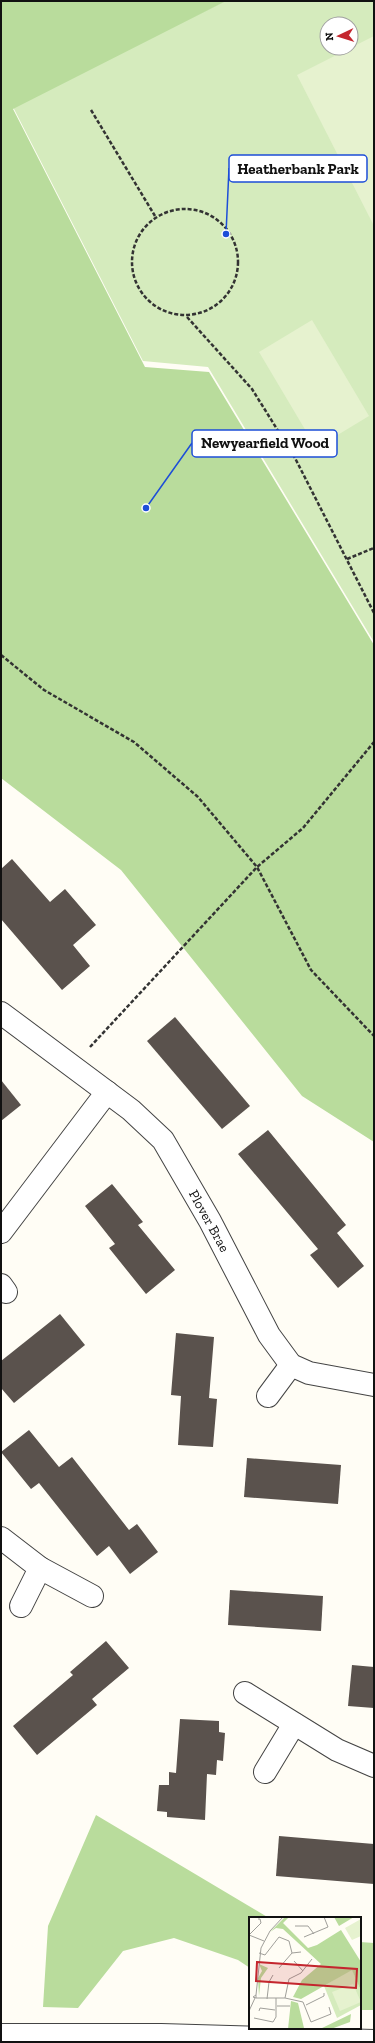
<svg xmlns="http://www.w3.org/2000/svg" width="375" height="2043" font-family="'Zilla Slab',serif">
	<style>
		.green { fill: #d5ebbd; fill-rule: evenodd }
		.forest { fill: #b9dc9c }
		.pitch { fill: #e6f2cf }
		.building { fill: #5a524d }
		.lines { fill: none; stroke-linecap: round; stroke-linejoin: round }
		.minor-casing { stroke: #444; stroke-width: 24 }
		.tertiary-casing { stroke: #444; stroke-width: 24 }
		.path { stroke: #333; stroke-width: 2.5; stroke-dasharray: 4 2; stroke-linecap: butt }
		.minor { stroke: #fff; stroke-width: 22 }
		.tertiary { stroke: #fff; stroke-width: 22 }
		.labels { text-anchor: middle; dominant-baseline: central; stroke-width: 4; stroke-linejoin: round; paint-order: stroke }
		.street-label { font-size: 14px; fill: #111; stroke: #fff }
		.inset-road { fill: none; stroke: #a09f9a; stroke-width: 1 }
		.view { fill: #c4262e; fill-opacity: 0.15; stroke: #c4262e; stroke-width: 2 }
		.inset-edge { fill: none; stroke: #111; stroke-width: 2 }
		.leader { fill: none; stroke: #1d4ed8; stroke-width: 1.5 }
		.callout-dot { fill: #1d4ed8; stroke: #fff; stroke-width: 1.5 }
		.callout { fill: #fff; stroke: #1d4ed8; stroke-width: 1.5 }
		.callout-label { font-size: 15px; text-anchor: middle; font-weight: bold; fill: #111 }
	</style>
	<rect width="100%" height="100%" fill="#fffdf5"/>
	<!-- green -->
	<path class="green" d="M225,1h149v641l-166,-275 -65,-6 -130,-254zM327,24h24v24h-24z"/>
	<!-- forest -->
	<g class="forest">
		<polygon points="1,1 226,1 13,109 145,367 209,372 374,645 374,1142 302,1096 121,870 1,778"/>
		<polygon points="96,1815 269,1918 250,1918 250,1968 238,1960 174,1938 123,1951 78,2008 43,2007 48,1926"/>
		<polygon points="360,1942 374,1943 374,2010 360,2010"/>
	</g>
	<!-- pitch -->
	<g class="pitch">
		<polygon points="374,36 374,226 297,75"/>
		<polygon points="312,320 369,416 316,448 259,352"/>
	</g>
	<!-- building -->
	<g class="building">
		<polygon points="12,859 50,902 65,889 96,925 73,945 90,966 62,990 1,919 1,869"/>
		<polygon points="175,1017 250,1106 222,1129 147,1041"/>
		<polygon points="1,1080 21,1105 1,1121"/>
		<polygon points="268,1130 346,1225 337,1233 364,1266 338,1288 310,1255 318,1249 238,1154"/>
		<polygon points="112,1184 143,1222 138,1225 175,1270 146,1294 109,1248 115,1244 85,1206"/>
		<polygon points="60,1314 85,1345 14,1403 1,1388 1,1361"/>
		<polygon points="176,1333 214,1337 209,1398 217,1399 213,1447 178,1445 181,1396 171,1395"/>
		<polygon points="29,1430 59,1467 72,1457 129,1530 137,1524 158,1552 130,1574 109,1546 97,1556 39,1483 31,1489 1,1452"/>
		<polygon points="247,1458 341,1465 338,1504 244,1497"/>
		<polygon points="230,1590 323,1596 321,1631 228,1625"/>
		<polygon points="106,1641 129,1668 92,1699 97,1705 37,1755 13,1726 73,1675 70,1672"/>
		<polygon points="352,1665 374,1667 374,1708 348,1706"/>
		<polygon points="180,1719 219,1721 219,1732 225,1733 223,1761 217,1760 216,1775 207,1774 205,1820 167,1817 167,1812 157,1811 159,1785 169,1785 169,1772 176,1773"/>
		<polygon points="279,1836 374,1844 374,1884 276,1876"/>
	</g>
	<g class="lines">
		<!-- minor casing -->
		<g class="minor-casing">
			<g id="minor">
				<polyline points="1,1013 131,1110 163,1140 210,1221 269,1335 291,1365 309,1373 374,1385"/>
				<polyline points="1,1232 107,1092"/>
				<polyline points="1,1285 6,1292"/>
				<polyline points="268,1396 291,1365"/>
				<polyline points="1,1538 40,1568 92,1596"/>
				<polyline points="21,1606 40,1568"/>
				<polyline points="245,1693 337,1750 374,1766"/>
				<polyline points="265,1772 294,1724"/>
			</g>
		</g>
		<!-- tertiary casing -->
		<g class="tertiary-casing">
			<polyline id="tertiary" points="1,2035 161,2035 374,2041"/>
		</g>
		<!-- path -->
		<g class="path">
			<polyline points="91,110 155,216"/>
			<circle cx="185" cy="262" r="53"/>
			<polyline points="187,317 252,389 295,458 374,613"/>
			<polyline points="347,559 374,548"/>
			<polyline points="1,655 44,690 134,742 198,797 257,867 311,970 374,1036"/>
			<polyline points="90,1047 257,867 303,828 374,742"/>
		</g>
		<!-- minor -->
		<use href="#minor" class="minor"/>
		<!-- tertiary -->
		<use href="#tertiary" class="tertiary"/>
	</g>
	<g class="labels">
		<!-- street labels -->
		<g class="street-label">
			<text transform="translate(209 1221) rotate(61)">Plover Brae</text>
		</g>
	</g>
	<!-- overview -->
	<g transform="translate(249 1917)">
		<rect width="112" height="112" fill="#fffdf5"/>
		<path d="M103,52l9,22v14l-24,13 -13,-32z" fill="#d5ebbd"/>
		<path d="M36,0h4l-6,6 25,25 9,-3 24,-15 20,32v29l-9,-21 -51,29 -8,-2 9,-17 19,-16 -38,-35 -7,-1 -6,4zM85,0h20l-15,9zM10,47l9,4 -7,10 -2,18 -1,-18 4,-7zM42,84l7,2 6,25 -16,1zM102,97l-1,8 -19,7h-11z" fill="#b9dc9c"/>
		<path d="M112,2v17l-9,4 -7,-12zM104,67l8,18 -21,9 -8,-19z" fill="#e6f2cf"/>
		<path class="inset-road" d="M46,9h13l6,8M0,18l12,-12 -1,-4h-2M0,18l15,6M55,20l24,-10 -4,-10M10,36l6,2 14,-18 10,4 3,12 9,-1M45,44l9,10M30,51l13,-15M7,78v3l-3,-1 3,-2 5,-47 9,-17 13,-14M7,81h29l18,4 8,20 20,-8 -2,-7M36,81l4,-19 12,-6 11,-14M18,82l2,-17 4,-7M57,88l18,-9v-3M28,89h13M0,94l6,-13M10,94l1,-3 15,2M5,101l19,4 3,-5v-19"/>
		<path class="view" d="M8,45l100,7 -1,19 -100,-7z"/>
		<rect width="112" height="112" class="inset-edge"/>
	</g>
	<!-- callouts -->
	<path class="leader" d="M226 234L229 168M146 508L192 443"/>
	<g class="callout-dot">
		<circle cx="226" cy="234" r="4"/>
		<circle cx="146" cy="508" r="4"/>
	</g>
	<g class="callout">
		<rect x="229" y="155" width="138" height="27" rx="4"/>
		<rect x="192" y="430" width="145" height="27" rx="4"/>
	</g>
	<g class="callout-label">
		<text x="298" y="174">Heatherbank Park</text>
		<text x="265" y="448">Newyearfield Wood</text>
	</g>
	<!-- border -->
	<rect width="375" height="2043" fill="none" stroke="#111111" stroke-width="4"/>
	<!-- north arrow -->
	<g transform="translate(339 36) rotate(266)"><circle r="19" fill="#ffffff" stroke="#a0a0a0"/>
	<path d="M0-3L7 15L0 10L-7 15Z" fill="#c4262e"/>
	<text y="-6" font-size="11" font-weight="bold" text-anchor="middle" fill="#111111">N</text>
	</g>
</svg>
